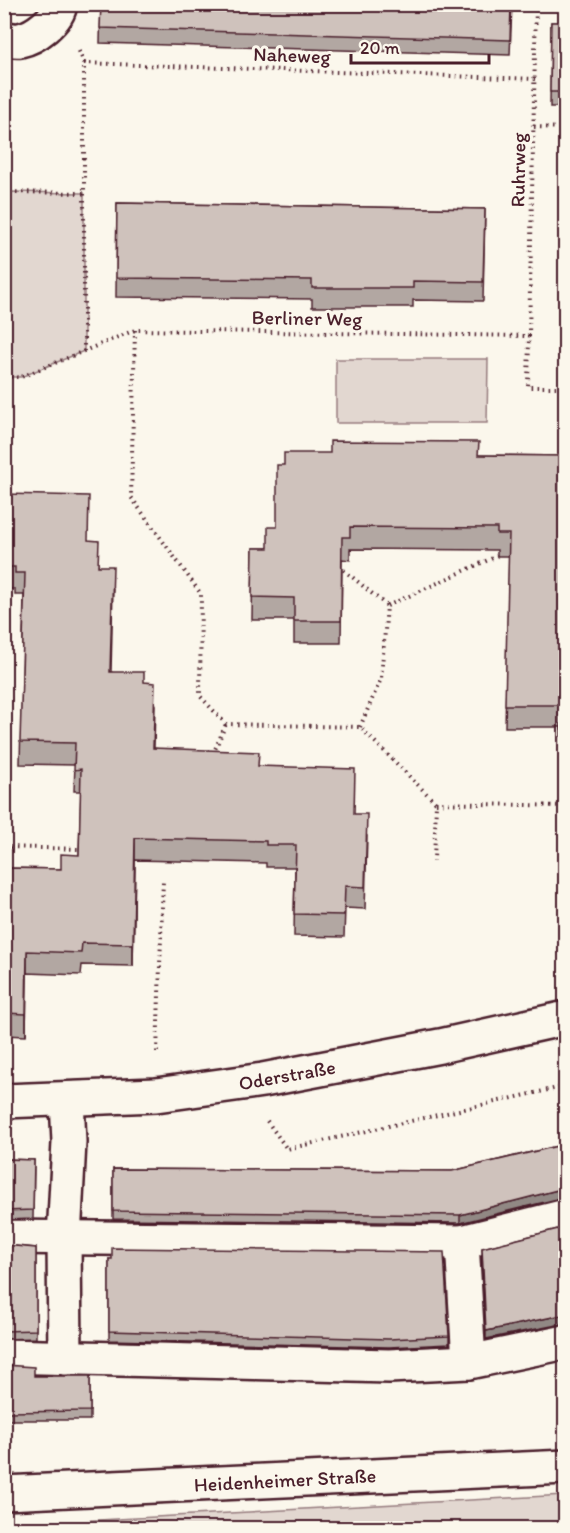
<svg xmlns="http://www.w3.org/2000/svg" width="570" height="1533" font-family="Itim,sans-serif">
	<style>
		.green { fill: #e2d7d0; stroke: #967b7e; stroke-width: 1.5 }
		.lines { fill: none; stroke-linecap: round; stroke-linejoin: round }
		.minor-casing { stroke: #4a1f2b; stroke-width: 38 }
		.path { stroke: #4a1f2b; stroke-width: 4; stroke-dasharray: 1.5 4.5; stroke-linecap: butt }
		.minor { stroke: #fbf7ec; stroke-width: 33 }
		.wall { fill: #b2a7a2; stroke: #4a1f2b; stroke-width: 1.5 }
		.shaded-wall { fill: #918884; stroke: #4a1f2b; stroke-width: 1.5 }
		.building { fill: #cfc2bc; stroke: #4a1f2b; stroke-width: 1.5 }
		.labels { text-anchor: middle; dominant-baseline: central; stroke-width: 6; stroke-linejoin: round; paint-order: stroke }
		.street-label { font-size: 20px; fill: #4a1f2b; stroke: #fbf7ec }
	</style>
	<rect width="100%" height="100%" fill="#fbf7ec"/>
	<filter id="ink" filterUnits="userSpaceOnUse"><feTurbulence type="fractalNoise" baseFrequency=".0167" numOctaves="2"/><feDisplacementMap in="SourceGraphic" scale="12" xChannelSelector="R" yChannelSelector="G"/><feConvolveMatrix kernelMatrix="1 2 1 2 8 2 1 2 1" color-interpolation-filters="sRGB"/></filter>
	<g filter="url(#ink)">
		<!-- green -->
		<g class="green">
			<polygon points="5,192 84,193 84,351 21,377 5,377"/>
			<polygon points="336,359 488,359 487,423 336,423"/>
			<polygon points="565,1495 565,1528 5,1528 5,1525"/>
		</g>
		<g class="lines">
			<!-- minor casing -->
			<g class="minor-casing">
				<g id="minor">
					<path d="M4,39c5,0 11,2 16,1 15,-3 38,-20 40,-36"/>
					<polyline points="4,1101 156,1095 263,1080 440,1046 566,1018"/>
					<polyline points="4,1237 462,1242 566,1216"/>
					<polyline points="462,1242 469,1362"/>
					<polyline points="4,1356 389,1366 469,1362 566,1342"/>
					<polyline points="65,1358 64,1238 69,1142 67,1100"/>
					<polyline points="4,1493 566,1467"/>
				</g>
			</g>
			<!-- path -->
			<g class="path">
				<polyline points="79,51 84,63 84,351"/>
				<polyline points="84,63 535,79"/>
				<polyline points="534,127 566,128"/>
				<polyline points="4,192 84,193"/>
				<polyline points="135,330 131,497 201,594 200,696 226,724 360,727 436,803 434,861"/>
				<polyline points="529,336 536,4"/>
				<polyline points="4,377 21,377 135,330 529,336 528,387 566,387"/>
				<polyline points="339,566 387,606"/>
				<polyline points="4,600 15,595"/>
				<polyline points="387,606 497,556"/>
				<polyline points="360,727 381,679 387,606"/>
				<polyline points="213,754 226,724"/>
				<polyline points="436,803 566,806"/>
				<polyline points="4,847 80,849"/>
				<polyline points="157,1052 163,880"/>
				<polyline points="267,1121 287,1149 566,1086"/>
			</g>
			<!-- minor -->
			<use href="#minor" class="minor"/>
		</g>
		<!-- wall -->
		<g class="wall">
			<polygon points="101,4 512,4 510,55 100,43"/>
			<polygon points="551,22 566,22 566,107 550,107"/>
			<polygon points="117,203 485,209 483,301 413,300 413,307 312,307 312,299 116,297"/>
			<polygon points="565,246 566,246 566,352 564,352"/>
			<polygon points="479,455 566,456 566,751 561,751 561,727 505,727 509,556 497,556 497,550 350,549 350,560 342,559 341,643 294,643 294,620 252,620 253,548 268,548 277,527 284,465"/>
			<polygon points="4,494 88,540 99,566 113,588 111,672 144,682 155,705 154,748 259,766 354,814 367,836 365,909 345,908 344,937 294,936 295,867 266,867 266,863 135,860 133,966 82,965 81,975 27,973 26,1036 4,1035 4,868 61,869 79,855 81,791 74,791 75,765 20,764 24,595 15,595 15,589 4,589"/>
			<polygon points="566,1144 566,1198 561,1198 460,1223 113,1219 113,1169 452,1171"/>
			<polygon points="4,1159 34,1160 33,1219 4,1220"/>
			<polygon points="566,1227 566,1324 562,1324 486,1339 482,1248"/>
			<polygon points="4,1245 36,1248 36,1338 4,1339"/>
			<polygon points="109,1259 449,1336 449,1344 389,1347 109,1340"/>
			<polygon points="4,1365 34,1376 90,1376 90,1420 4,1420"/>
		</g>
		<!-- shaded-wall -->
		<g class="shaded-wall">
			<polygon points="135,838 135,860 133,966 133,944"/>
			<polygon points="27,951 27,973 26,1036 26,1014"/>
			<polygon points="561,1189 561,1198 460,1223 460,1215"/>
			<polygon points="562,1315 562,1324 486,1339 486,1331"/>
		</g>
		<!-- building -->
		<g class="building">
			<polygon points="101,4 511,4 510,40 100,28"/>
			<polygon points="551,22 566,22 566,92 550,92"/>
			<polygon points="117,203 485,209 483,282 413,281 413,288 312,288 312,280 116,278"/>
			<polygon points="565,246 566,246 566,329 564,329"/>
			<polygon points="330,441 479,442 478,455 566,456 566,729 561,729 561,705 505,705 509,534 497,534 497,528 350,527 350,537 342,537 341,621 294,621 294,598 252,597 253,548 268,548 268,527 277,527 277,465 284,465 284,453 330,453"/>
			<polygon points="4,494 89,496 88,540 99,541 98,566 113,566 110,672 144,672 144,682 155,683 153,748 259,752 258,766 355,769 354,814 367,814 365,887 345,886 344,915 294,914 296,845 266,845 266,841 135,838 133,944 82,943 81,953 27,951 26,1014 4,1013 4,868 61,869 61,854 79,855 81,769 74,770 75,743 20,742 25,573 15,573 15,567 4,567"/>
			<polygon points="566,1144 566,1189 561,1189 460,1215 113,1211 113,1169 452,1171"/>
			<polygon points="4,1159 34,1160 33,1210 4,1211"/>
			<polygon points="566,1227 566,1316 562,1315 486,1331 482,1248"/>
			<polygon points="4,1245 36,1248 36,1330 4,1331"/>
			<polygon points="112,1248 444,1252 449,1336 389,1339 109,1331 109,1259 112,1259"/>
			<polygon points="4,1365 34,1367 34,1376 90,1376 90,1411 4,1412"/>
		</g>
	</g>
	<g class="labels">
		<!-- street labels -->
		<g class="street-label">
			<text transform="translate(292 55) rotate(2)">Naheweg</text>
			<text transform="translate(518 170) rotate(-89)">Ruhrweg</text>
			<text transform="translate(307 318) rotate(1)">Berliner Weg</text>
			<text transform="translate(287 1075) rotate(-10)">Oderstraße</text>
			<text transform="translate(285 1480) rotate(-3)">Heidenheimer Straße</text>
		</g>
	</g>
	<!-- margin -->
	<rect width="570" height="1533" fill="none" stroke="#fbf7ec" stroke-width="24"/>
	<rect x="12" y="12" width="546" height="1509" fill="none" stroke="#4a1f2b" stroke-width="2" filter="url(#ink)"/>
	<!-- scale -->
	<path d="M351 54v9h138v-9" fill="none" stroke="#4a1f2b" stroke-width="3"/>
	<text x="360" y="54" font-size="18" fill="#4a1f2b" stroke="#fbf7ec" stroke-width="4.5" paint-order="stroke">20 m</text>
</svg>
